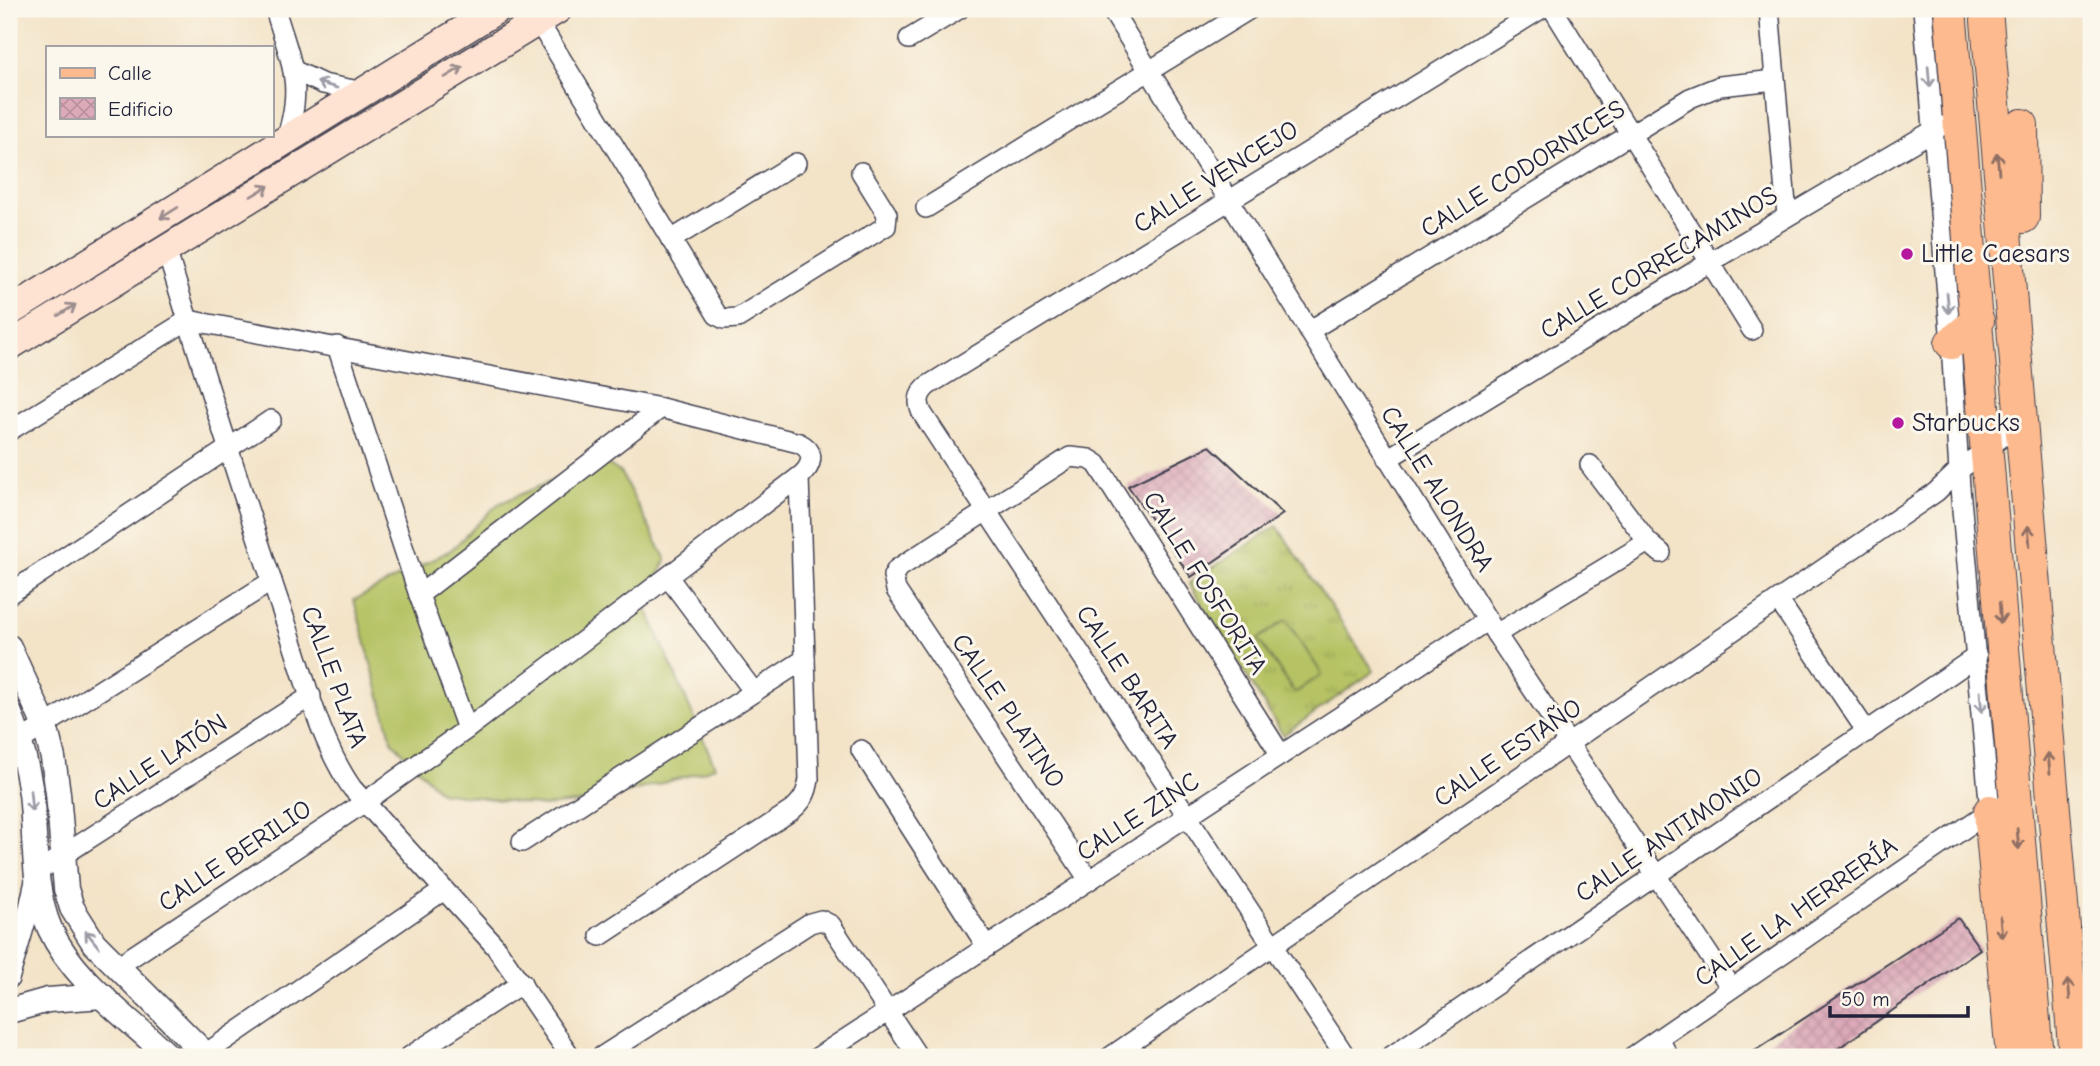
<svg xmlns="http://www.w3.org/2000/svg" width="2100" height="1066" font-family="'Comic Neue',sans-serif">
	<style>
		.grass { fill: url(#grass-tufts); stroke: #6c7250; stroke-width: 2 }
		.pitch { fill: #b6c264; stroke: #6c7250; stroke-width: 2 }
		.building { fill: url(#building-cross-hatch) }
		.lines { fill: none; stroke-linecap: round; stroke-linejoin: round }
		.minor-casing { stroke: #413f50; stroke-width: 22 }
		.tertiary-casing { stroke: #413f50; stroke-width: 27 }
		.secondary-casing { stroke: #413f50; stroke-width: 31 }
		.primary-casing { stroke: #413f50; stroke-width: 34 }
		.minor { stroke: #fff; stroke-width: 19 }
		.tertiary { stroke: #fff; stroke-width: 24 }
		.secondary { stroke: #fee3d2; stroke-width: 28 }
		.primary { stroke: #fcba8e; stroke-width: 32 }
		.oneway { stroke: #9b8c8e }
		.oneway2 { stroke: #9c9ca7 }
		.oneway3 { stroke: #8f6e64 }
		.poi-dot { fill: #b5179e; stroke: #fbf7ec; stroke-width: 2.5 }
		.labels { text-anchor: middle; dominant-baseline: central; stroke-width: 6; stroke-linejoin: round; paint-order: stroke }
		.street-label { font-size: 26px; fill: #22223b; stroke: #fbf7ec }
		.poi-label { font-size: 26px; fill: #22223b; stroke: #fbf7ec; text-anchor: start }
	</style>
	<defs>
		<pattern id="grass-tufts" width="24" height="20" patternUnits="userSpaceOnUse" patternTransform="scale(1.75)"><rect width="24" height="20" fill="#b6c264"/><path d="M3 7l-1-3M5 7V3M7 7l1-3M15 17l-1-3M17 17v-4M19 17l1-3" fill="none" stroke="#9ca658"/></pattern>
		<pattern id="building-cross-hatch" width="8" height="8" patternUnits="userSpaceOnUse" patternTransform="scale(1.75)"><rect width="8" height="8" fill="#dca9b8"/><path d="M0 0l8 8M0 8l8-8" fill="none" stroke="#bc919f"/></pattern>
	</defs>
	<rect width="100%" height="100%" fill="#fbf7ec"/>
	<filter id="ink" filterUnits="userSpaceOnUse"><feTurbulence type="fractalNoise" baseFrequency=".0143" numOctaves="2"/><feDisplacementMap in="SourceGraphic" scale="14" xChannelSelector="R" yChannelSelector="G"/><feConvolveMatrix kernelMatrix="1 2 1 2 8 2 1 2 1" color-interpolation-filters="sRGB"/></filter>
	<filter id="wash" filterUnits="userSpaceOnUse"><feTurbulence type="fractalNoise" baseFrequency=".00686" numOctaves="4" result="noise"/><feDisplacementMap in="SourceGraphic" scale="28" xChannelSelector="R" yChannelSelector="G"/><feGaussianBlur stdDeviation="1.57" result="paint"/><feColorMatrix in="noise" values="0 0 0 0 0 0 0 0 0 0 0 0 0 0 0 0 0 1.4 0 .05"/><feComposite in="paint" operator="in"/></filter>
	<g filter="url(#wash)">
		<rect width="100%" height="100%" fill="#f3e3c7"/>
		<!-- grass -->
		<polygon class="grass" points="1277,526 1374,671 1283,735 1189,583"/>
		<!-- pitch -->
		<g class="pitch">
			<polygon points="605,462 621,473 666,560 645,605 715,766 702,772 596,801 544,806 440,792 392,741 354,600 451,550 498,504 568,474"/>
			<polygon points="1286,620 1322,674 1295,693 1258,639"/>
		</g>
		<g id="blocks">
			<!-- building -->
			<g class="building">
				<polygon points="1210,446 1283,514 1191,577 1128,486"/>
				<polygon points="1958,918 1980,949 1826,1057 1745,1057"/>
			</g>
		</g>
	</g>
	<g filter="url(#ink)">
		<use href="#blocks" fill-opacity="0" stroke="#413f50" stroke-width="2"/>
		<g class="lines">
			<!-- minor casing -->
			<g class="minor-casing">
				<g id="minor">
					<path d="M275,9c16,54 30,76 10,133"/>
					<polyline points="1111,9 1496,634 1731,988"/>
					<polyline points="1553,9 1752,330"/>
					<polyline points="1769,9 1787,216"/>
					<polyline points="1923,9 1951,343 1960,488 1990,811"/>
					<polyline points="538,21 717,315 724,319 738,318 886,226 887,214 861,172"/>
					<polyline points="909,39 959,9"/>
					<polyline points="293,70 323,84 364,92"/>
					<polyline points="926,208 1250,9"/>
					<polyline points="671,240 796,163"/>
					<path d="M166,249c38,124 77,248 119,371 19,54 34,121 67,168l143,158 76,111"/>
					<polyline points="1309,331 1690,98 1720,86 1775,80"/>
					<polyline points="337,346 419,595 467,729"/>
					<path d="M9,431l179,-111 473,88 138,35c18,9 13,24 0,34l-332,252 -102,73 -247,164"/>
					<polyline points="1387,459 1710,262 1941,126"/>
					<polyline points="1590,465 1648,542 1661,553"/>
					<polyline points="668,577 754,692"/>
					<polyline points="9,594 271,420"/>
					<polyline points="419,595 661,408"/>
					<polyline points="1779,601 1867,732"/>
					<polyline points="1496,634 1648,542"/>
					<polyline points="20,741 272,581"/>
					<polyline points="861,750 987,947"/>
					<polyline points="522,842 805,659"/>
					<polyline points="1089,880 896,590 893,576 897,569 1070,457 1089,459 1097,464 1281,755"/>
					<path d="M600,936l191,-125c11,-9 16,-17 18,-32l-10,-302"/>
					<polyline points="9,979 26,921 37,872 311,696"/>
					<polyline points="1659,1039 1669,1057"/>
					<polyline points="205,1054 444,890"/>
					<polyline points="409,1057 522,983"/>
					<polyline points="601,1057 810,923 821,920 831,925 918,1057"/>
					<polyline points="818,1057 1488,620"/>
					<polyline points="1110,1057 1936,492 1958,471 2020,423"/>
					<path d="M1346,1057l-424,-644c-5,-11 -4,-18 5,-27l614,-377"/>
					<polyline points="1390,1057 1977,656"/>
					<polyline points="1632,1057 1997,806"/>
				</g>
			</g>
			<!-- tertiary casing -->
			<g class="tertiary-casing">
				<g id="tertiary">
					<polyline points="9,647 45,726 53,758 58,793 66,889 72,908 94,943 208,1057"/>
					<path d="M9,711c10,26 18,54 22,82 5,45 1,95 19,136 23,51 80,90 119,128"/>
					<polyline points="9,1011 48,1000 103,996"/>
				</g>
			</g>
			<!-- secondary casing -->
			<g class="secondary-casing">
				<g id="secondary">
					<polyline points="9,312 497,9"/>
					<polyline points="9,346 558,9"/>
				</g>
			</g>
			<!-- primary casing -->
			<g class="primary-casing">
				<g id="primary">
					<polyline points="1950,9 2037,1057"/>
					<polyline points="1986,9 2075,1057"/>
					<polyline points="2022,125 2023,217"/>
					<polyline points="1951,343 1978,321"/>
					<polyline points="1990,811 2012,1057"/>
				</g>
			</g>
			<!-- minor -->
			<use href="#minor" class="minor"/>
			<!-- tertiary -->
			<use href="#tertiary" class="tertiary"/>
			<!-- secondary -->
			<use href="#secondary" class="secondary"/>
			<!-- primary -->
			<use href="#primary" class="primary"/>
		</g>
		<!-- one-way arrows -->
		<defs><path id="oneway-shaft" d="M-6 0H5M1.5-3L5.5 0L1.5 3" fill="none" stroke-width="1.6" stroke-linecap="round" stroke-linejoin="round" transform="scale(1.75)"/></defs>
		<g class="oneway">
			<use href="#oneway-shaft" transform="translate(454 72) rotate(-31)"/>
			<use href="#oneway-shaft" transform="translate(260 191) rotate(-31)"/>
			<use href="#oneway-shaft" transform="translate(169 213) rotate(148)"/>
			<use href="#oneway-shaft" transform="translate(67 310) rotate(-32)"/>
		</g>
		<g class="oneway2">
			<use href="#oneway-shaft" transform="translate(1929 77) rotate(85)"/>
			<use href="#oneway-shaft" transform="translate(327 85) rotate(-163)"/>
			<use href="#oneway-shaft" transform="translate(1948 303) rotate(85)"/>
			<use href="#oneway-shaft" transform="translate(1981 702) rotate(85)"/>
			<use href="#oneway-shaft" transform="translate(31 801) rotate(85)"/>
			<use href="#oneway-shaft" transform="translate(92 939) rotate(-129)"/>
		</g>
		<g class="oneway3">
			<use href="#oneway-shaft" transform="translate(1998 163) rotate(-95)"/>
			<use href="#oneway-shaft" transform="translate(2029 536) rotate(-95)"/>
			<use href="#oneway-shaft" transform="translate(2000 613) rotate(86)"/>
			<use href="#oneway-shaft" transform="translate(2049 763) rotate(-95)"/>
			<use href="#oneway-shaft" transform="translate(2018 839) rotate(85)"/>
			<use href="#oneway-shaft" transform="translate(2001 927) rotate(85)"/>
			<use href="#oneway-shaft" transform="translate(2069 989) rotate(-95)"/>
		</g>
	</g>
	<!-- markers -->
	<g class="poi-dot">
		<circle cx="1907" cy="254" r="7"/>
		<circle cx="1898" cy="423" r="7"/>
	</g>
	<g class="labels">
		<!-- street labels -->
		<g class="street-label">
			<text transform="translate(1523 169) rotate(-32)">CALLE CODORNICES</text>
			<text transform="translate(1216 177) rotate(-32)">CALLE VENCEJO</text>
			<text transform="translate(1659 263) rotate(-31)">CALLE CORRECAMINOS</text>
			<text transform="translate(1437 489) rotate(58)">CALLE ALONDRA</text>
			<text transform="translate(1205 583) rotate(58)">CALLE FOSFORITA</text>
			<text transform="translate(334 677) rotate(70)">CALLE PLATA</text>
			<text transform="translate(1127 677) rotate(57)">CALLE BARITA</text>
			<text transform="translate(1008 711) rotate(56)">CALLE PLATINO</text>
			<text transform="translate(1508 753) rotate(-34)">CALLE ESTAÑO</text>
			<text transform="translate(160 762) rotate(-33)">CALLE LATÓN</text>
			<text transform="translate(1138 817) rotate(-33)">CALLE ZINC</text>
			<text transform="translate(1669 835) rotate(-34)">CALLE ANTIMONIO</text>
			<text transform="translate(235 856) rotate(-34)">CALLE BERILIO</text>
			<text transform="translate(1796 912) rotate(-35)">CALLE LA HERRERÍA</text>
		</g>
		<!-- poi labels -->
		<g class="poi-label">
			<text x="1921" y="254">Little Caesars</text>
			<text x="1912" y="423">Starbucks</text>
		</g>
	</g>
	<!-- margin -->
	<rect width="2100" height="1066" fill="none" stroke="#fbf7ec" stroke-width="35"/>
	<!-- legend -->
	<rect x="46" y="46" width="228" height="91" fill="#fbf7ec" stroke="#a4a2a5" stroke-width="2"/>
	<rect x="60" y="68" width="35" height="10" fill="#fcba8e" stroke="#a4a2a5" stroke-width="2"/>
	<text x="108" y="80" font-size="21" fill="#22223b">Calle</text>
	<rect x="60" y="98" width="35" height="21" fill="url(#building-cross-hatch)" stroke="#a4a2a5" stroke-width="2"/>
	<text x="108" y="116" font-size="21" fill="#22223b">Edificio</text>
	<!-- scale -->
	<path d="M1830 1006v10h138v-10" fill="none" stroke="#22223b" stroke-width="3.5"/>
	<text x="1841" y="1006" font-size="21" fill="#22223b" stroke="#fbf7ec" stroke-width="5" paint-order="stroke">50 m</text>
</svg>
